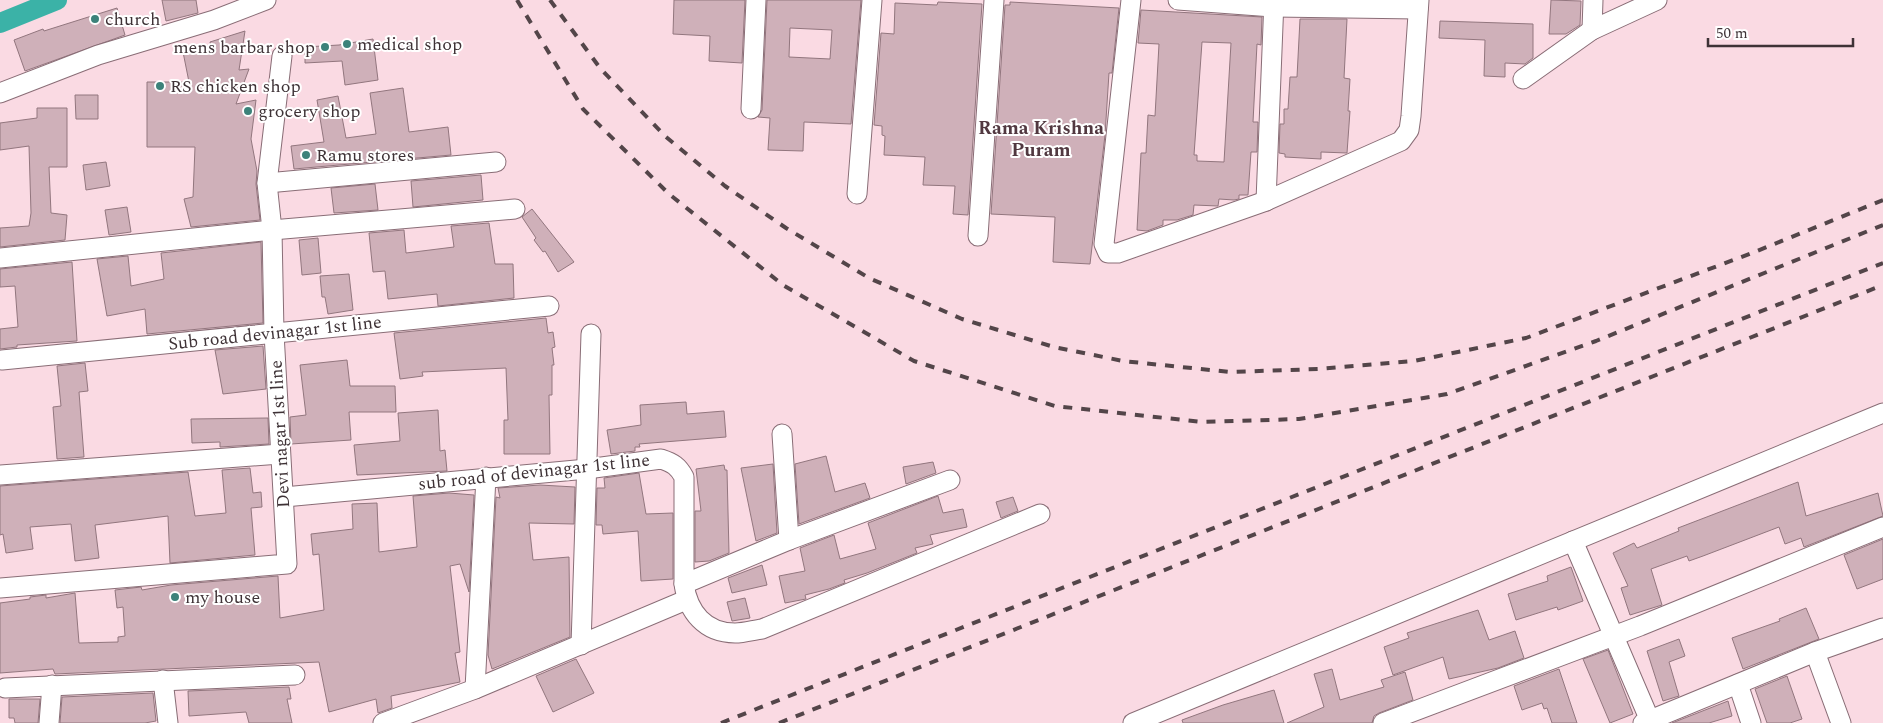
<svg xmlns="http://www.w3.org/2000/svg" width="1883" height="723" font-family="Spectral,serif">
	<style>
		.lines { fill: none; stroke-linecap: round; stroke-linejoin: round }
		.canal { stroke: #3bb2a7; stroke-width: 20 }
		.building { fill: #cfb0b9; stroke: #92767e; fill-rule: evenodd }
		.minor-casing { stroke: #896d76; stroke-width: 21 }
		.minor { stroke: #fff; stroke-width: 19 }
		.rail { stroke: #534549; stroke-width: 4; stroke-dasharray: 9 9; stroke-linecap: butt }
		.poi-dot { fill: #3c827a; stroke: #fff; stroke-width: 2 }
		.labels { text-anchor: middle; dominant-baseline: central; stroke-width: 4; stroke-linejoin: round; paint-order: stroke }
		.poi-label { font-size: 18px; fill: #3e3236; stroke: #fff; text-anchor: start }
		.street-label { font-size: 18px; fill: #3e3236; stroke: #fff }
		.neighbourhood-label { font-size: 19px; font-weight: bold; fill: #513840; stroke: #fff }
	</style>
	<rect width="100%" height="100%" fill="#fadae3"/>
	<g class="lines">
		<!-- canal -->
		<polyline class="canal" points="0,23 57,0"/>
	</g>
	<!-- building -->
	<g class="building">
		<polygon points="162,0 196,0 198,13 166,21"/>
		<polygon points="674,0 745,0 742,63 709,61 710,36 673,34"/>
		<path d="M767,0h94l-10,124 -47,-2 -1,29 -35,-1 2,-32 -12,-1 4,-7zM790,28l42,2 -2,29 -41,-2z"/>
		<polygon points="1551,0 1581,1 1580,25 1566,34 1549,34"/>
		<polygon points="938,2 982,4 968,215 953,214 955,186 923,185 925,157 884,155 885,136 882,135 882,126 874,125 881,33 894,34 895,3 937,5"/>
		<polygon points="1010,2 1119,8 1112,73 1109,73 1105,135 1090,264 1053,262 1055,217 991,214 1005,5 1010,5"/>
		<polygon points="117,8 125,35 25,71 14,40 43,29 44,31"/>
		<path d="M1141,10l121,7 -1,28 -4,-1 -4,78h5l-1,30h-6l-3,43h-9v4l-5,1 -15,-1 -1,7 -24,-1 -1,10 -16,5h-14v5l-16,6 -10,-1 4,-77h5l2,-38 7,1 4,-72 -21,-1zM1202,42l29,1 -7,119 -27,-1v-6h-3z"/>
		<polygon points="1300,19 1347,19 1344,78 1350,79 1348,111 1350,111 1347,153 1321,152 1321,159 1285,157 1285,154 1279,153 1280,124 1284,124 1284,109 1288,109 1290,77 1297,77"/>
		<polygon points="1440,21 1533,24 1533,58 1525,64 1505,63 1505,77 1484,76 1485,40 1439,38"/>
		<polygon points="245,31 239,70 249,69 236,104 256,100 251,139 257,171 256,184 260,220 191,227 184,199 193,197 195,147 147,147 147,82 189,82 183,52 211,47 210,42"/>
		<polygon points="373,39 378,80 345,85 342,61 305,63 305,47 339,45"/>
		<polygon points="403,88 409,132 448,127 451,155 294,169 291,146 324,142 317,100 338,96 346,138 376,134 370,93"/>
		<polygon points="75,95 98,95 98,119 76,119"/>
		<polygon points="37,108 67,108 67,167 49,167 51,213 67,215 65,240 0,247 0,228 29,226 31,213 29,146 0,150 0,123 37,118"/>
		<polygon points="106,162 110,186 86,190 83,165"/>
		<polygon points="481,175 483,200 413,207 411,181"/>
		<polygon points="375,184 378,210 334,213 331,188"/>
		<polygon points="127,207 131,232 109,235 105,210"/>
		<polygon points="532,209 574,262 558,272 545,251 543,252 534,240 536,238 522,217"/>
		<polygon points="489,223 495,264 513,264 514,298 438,306 437,294 388,299 385,271 373,272 369,233 404,230 406,253 454,247 451,226"/>
		<polygon points="318,238 321,273 302,275 299,240"/>
		<polygon points="261,242 263,323 147,334 145,309 107,316 97,259 128,256 131,286 164,279 161,253"/>
		<polygon points="72,262 77,341 17,345 17,347 0,349 0,329 18,327 15,286 0,287 0,269"/>
		<polygon points="349,274 353,310 328,314 325,297 322,297 320,276"/>
		<polygon points="546,318 548,333 553,332 555,347 552,348 554,365 552,365 552,395 549,395 550,454 504,454 504,420 508,420 506,368 422,372 423,376 400,379 394,333"/>
		<polygon points="263,346 266,389 223,394 215,350"/>
		<polygon points="347,360 350,386 395,386 396,412 349,412 351,440 291,444 290,417 306,415 300,365"/>
		<polygon points="85,363 88,391 79,392 84,457 57,459 53,407 61,406 57,366"/>
		<polygon points="686,402 687,414 724,411 726,437 639,444 640,447 635,447 635,451 611,454 607,430 641,425 640,405"/>
		<polygon points="438,410 440,451 445,450 447,471 357,475 354,445 400,441 398,413"/>
		<polygon points="268,418 269,444 220,447 220,442 192,443 191,419"/>
		<polygon points="826,456 835,492 865,483 870,498 799,524 795,464"/>
		<polygon points="933,462 936,473 906,484 903,467"/>
		<polygon points="773,464 777,533 756,541 741,468"/>
		<polygon points="724,465 725,470 727,470 729,553 709,561 695,562 695,511 701,511 696,469"/>
		<polygon points="250,468 253,493 261,492 262,507 251,508 255,555 170,563 168,516 95,525 99,558 75,561 71,524 30,527 33,549 6,553 3,534 0,535 0,486 188,472 195,516 226,513 222,470"/>
		<polygon points="639,473 646,514 673,513 673,579 641,581 638,531 603,534 602,525 596,525 597,488 605,488 604,478"/>
		<polygon points="1798,482 1806,516 1878,493 1883,516 1804,547 1801,538 1785,544 1779,527 1703,556 1689,561 1687,556 1651,569 1662,605 1630,615 1621,588 1628,586 1613,553 1634,543 1637,548 1679,531 1678,528"/>
		<polygon points="540,485 575,487 574,524 529,523 533,560 569,557 570,637 492,669 488,655 496,497 500,498 498,488"/>
		<polygon points="449,493 474,495 469,592 460,564 450,566 460,652 455,653 460,682 391,696 392,708 378,713 376,699 329,712 319,662 55,674 53,669 0,673 0,603 30,599 30,597 46,595 46,598 75,593 79,643 118,642 118,637 125,636 123,607 117,608 115,590 141,587 142,590 171,585 278,576 280,618 324,610 319,554 313,555 311,534 353,529 352,504 377,503 379,552 417,547 413,496"/>
		<polygon points="938,496 943,513 963,509 967,527 930,535 933,544 915,548 917,553 867,573 844,580 845,583 829,589 805,595 806,599 785,603 779,576 805,571 800,548 834,535 840,559 876,549 868,523"/>
		<polygon points="1013,497 1018,511 1001,518 996,502"/>
		<polygon points="1883,539 1883,579 1857,589 1844,555"/>
		<polygon points="762,565 767,585 732,593 728,578"/>
		<polygon points="1571,567 1583,601 1558,610 1557,607 1516,620 1508,594 1548,581 1547,576"/>
		<polygon points="745,598 750,618 732,621 727,602"/>
		<polygon points="1806,608 1819,639 1743,669 1732,638 1780,621 1779,619"/>
		<polygon points="1478,610 1489,640 1515,631 1524,658 1498,668 1449,679 1443,657 1393,675 1384,647 1409,638 1407,633"/>
		<polygon points="1679,639 1685,656 1669,662 1679,696 1663,701 1647,651"/>
		<polygon points="1608,650 1633,714 1610,723 1583,659"/>
		<polygon points="576,659 594,693 553,712 536,676"/>
		<polygon points="1332,669 1340,700 1384,687 1381,680 1405,672 1413,700 1379,713 1374,716 1372,723 1287,723 1324,707 1314,674"/>
		<polygon points="1559,669 1577,723 1552,723 1547,708 1544,709 1542,703 1522,710 1514,686"/>
		<polygon points="1787,676 1802,719 1790,723 1767,723 1755,689"/>
		<polygon points="289,687 291,699 287,699 292,723 249,723 246,712 189,716 188,691"/>
		<polygon points="1274,690 1284,723 1183,723 1182,720 1223,705"/>
		<polygon points="153,693 156,721 145,723 60,723 62,697"/>
		<polygon points="9,699 40,699 38,723 15,723 14,718 9,718"/>
		<polygon points="1728,701 1732,716 1709,723 1672,723"/>
	</g>
	<g class="lines">
		<!-- minor casing -->
		<g class="minor-casing">
			<g id="minor">
				<polyline points="1131,0 1104,244 1108,253 1118,253 1266,201 1401,141 1409,130 1411,116 1419,0"/>
				<polyline points="1178,0 1274,7 1418,9"/>
				<polyline points="1592,30 1593,0"/>
				<polyline points="1523,79 1592,30 1657,0"/>
				<polyline points="0,93 98,55 214,20 266,0"/>
				<polyline points="751,109 756,0"/>
				<polyline points="267,183 496,162"/>
				<polyline points="857,194 872,0"/>
				<polyline points="1266,201 1274,0"/>
				<polyline points="978,236 994,0"/>
				<polyline points="0,258 272,230 515,209"/>
				<polyline points="2,360 549,306"/>
				<polyline points="782,434 789,540"/>
				<polyline points="0,475 280,454"/>
				<path d="M284,497l303,-28 74,-10c12,4 17,7 23,18v107l105,-44 161,-60"/>
				<polyline points="1573,541 1651,723"/>
				<path d="M684,584c4,28 21,49 51,49 9,0 19,-3 27,-4l278,-115"/>
				<polyline points="0,588 287,564 274,333 272,230 267,183 282,56"/>
				<polyline points="581,645 591,334"/>
				<polyline points="1815,652 1841,723"/>
				<polyline points="163,680 168,723"/>
				<polyline points="1738,684 1751,723"/>
				<polyline points="5,688 295,675"/>
				<polyline points="475,689 486,477"/>
				<polyline points="49,723 52,685"/>
				<polyline points="383,723 475,689 686,600"/>
				<polyline points="1133,723 1883,413"/>
				<polyline points="1383,723 1640,626 1883,527"/>
				<polyline points="1643,723 1815,652 1883,628"/>
			</g>
		</g>
		<!-- minor -->
		<use href="#minor" class="minor"/>
		<!-- rail -->
		<g class="rail">
			<polyline points="517,0 583,109 669,194 783,285 914,361 1055,406 1202,422 1299,419 1447,394 1596,341 1883,225"/>
			<polyline points="550,0 600,68 666,137 725,186 786,228 869,278 962,319 1054,347 1123,361 1230,372 1319,369 1414,361 1526,338 1752,253 1883,200"/>
			<polyline points="721,723 1883,263"/>
			<polyline points="779,723 1883,285"/>
		</g>
	</g>
	<!-- markers -->
	<g class="poi-dot">
		<circle cx="95" cy="19" r="5"/>
		<circle cx="347" cy="44" r="5"/>
		<circle cx="325" cy="47" r="5"/>
		<circle cx="160" cy="86" r="5"/>
		<circle cx="248" cy="111" r="5"/>
		<circle cx="306" cy="155" r="5"/>
		<circle cx="175" cy="597" r="5"/>
	</g>
	<g class="labels">
		<!-- poi labels -->
		<g class="poi-label">
			<text x="105" y="19">church</text>
			<text x="357" y="44">medical shop</text>
			<text x="315" y="47" text-anchor="end">mens barbar shop</text>
			<text x="170" y="86">RS chicken shop</text>
			<text x="258" y="111">grocery shop</text>
			<text x="316" y="155">Ramu stores</text>
			<text x="185" y="597">my house</text>
		</g>
		<!-- street labels -->
		<g class="street-label">
			<text transform="translate(275 333) rotate(-6)">Sub road devinagar 1st line</text>
			<text transform="translate(280 434) rotate(-93)">Devi nagar 1st line</text>
			<text transform="translate(534 472) rotate(-6)">sub road of devinagar 1st line</text>
		</g>
		<!-- neighbourhood labels -->
		<g class="neighbourhood-label">
			<text x="1041" y="128">Rama Krishna<tspan x="1041" dy="22">Puram</tspan></text>
		</g>
	</g>
	<!-- scale -->
	<path d="M1708 38v8h145v-8" fill="none" stroke="#3e3236" stroke-width="2.5"/>
	<text x="1716" y="38" font-size="15" fill="#3e3236" stroke="#ffffff" stroke-width="4" paint-order="stroke">50 m</text>
</svg>
